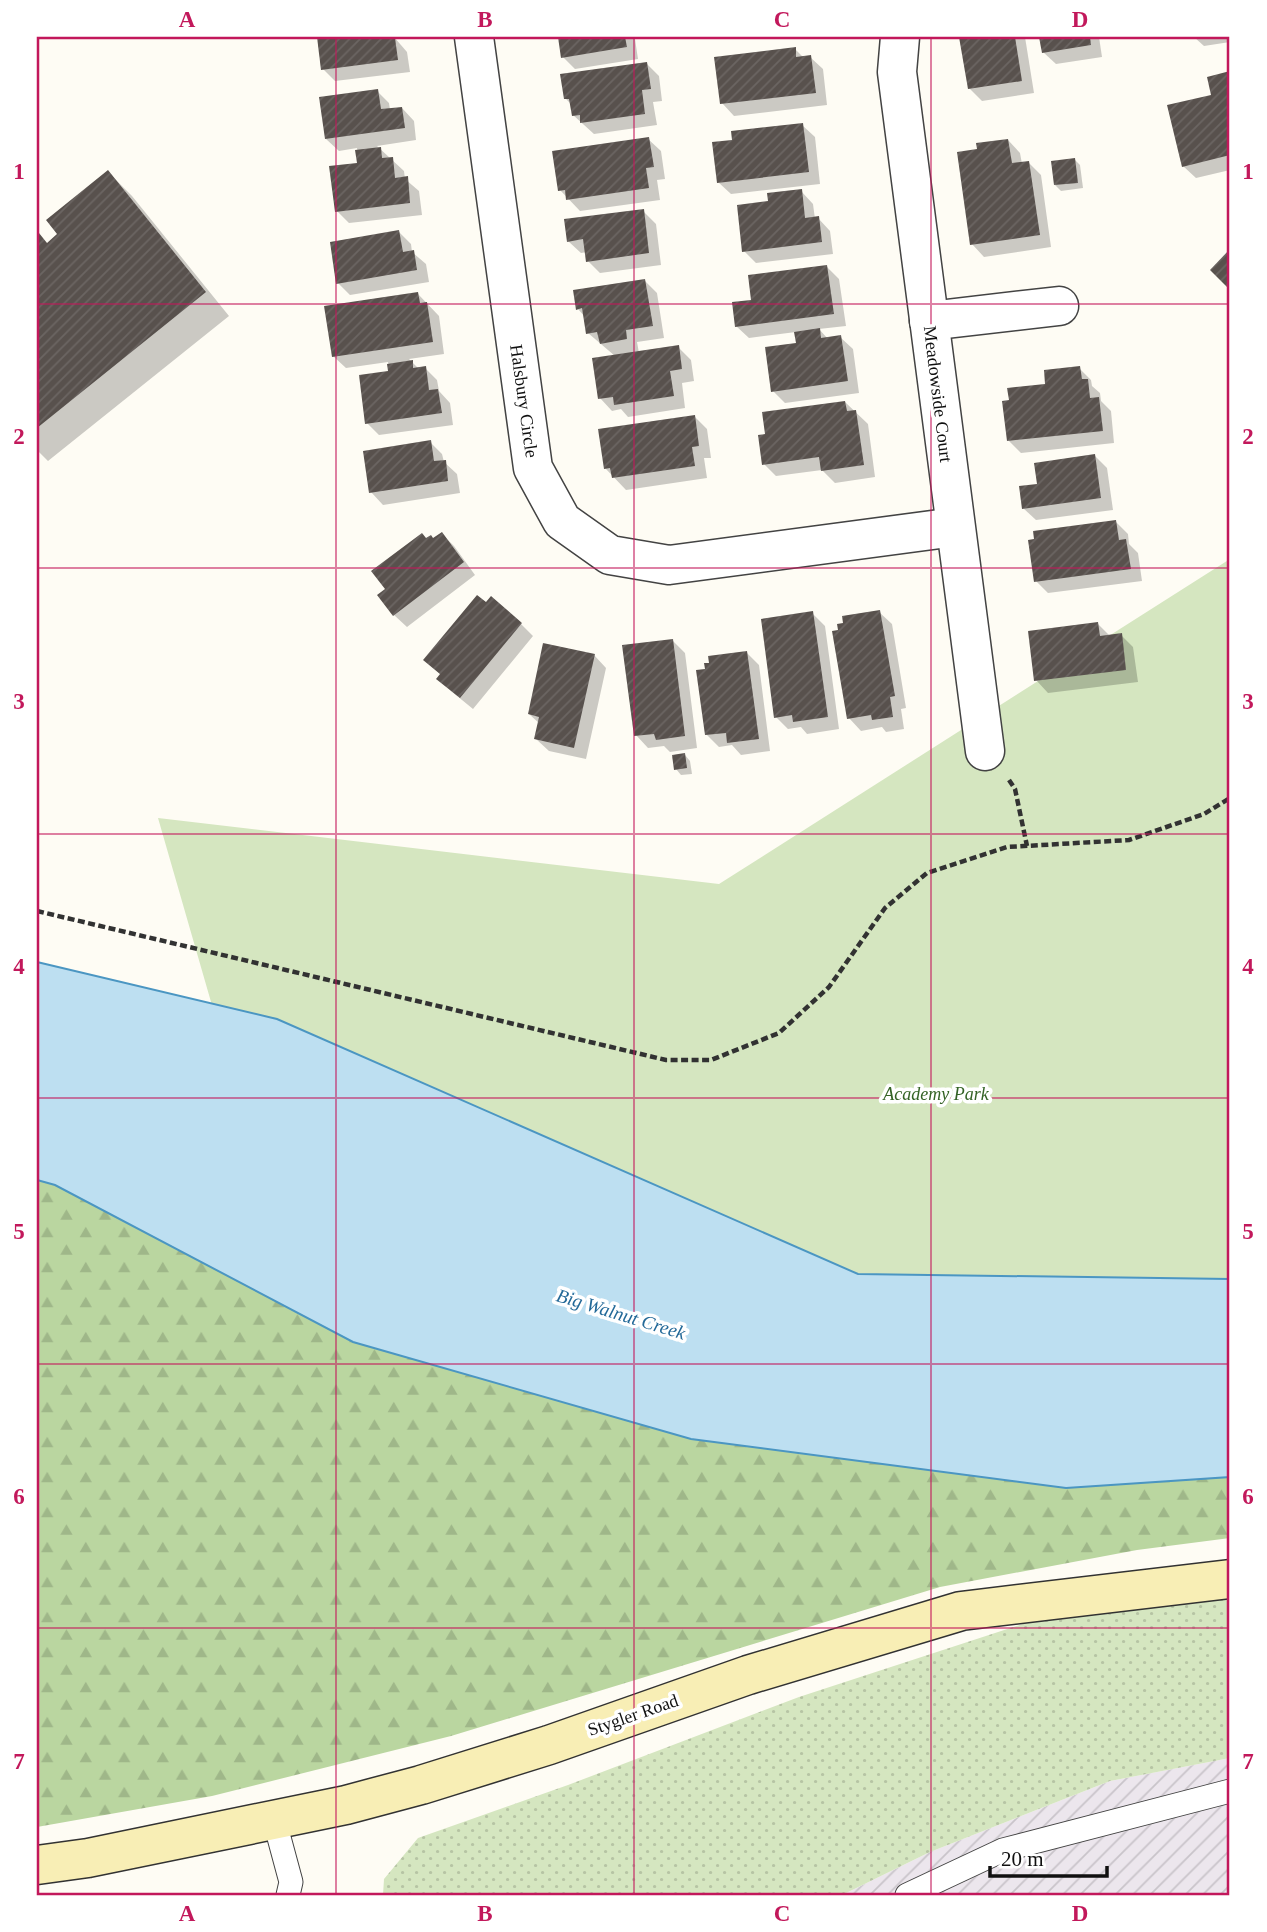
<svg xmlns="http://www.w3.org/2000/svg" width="1267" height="1932" font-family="'Times New Roman',serif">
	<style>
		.industrial { fill: url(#industrial-furrows) }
		.grass { fill: url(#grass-dots) }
		.forest { fill: url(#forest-firs) }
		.park { fill: #d5e6c0 }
		.water { fill: #bddff1; stroke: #4b96c2; stroke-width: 2 }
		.shadow { fill: #0003 }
		.building { fill: url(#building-hatch) }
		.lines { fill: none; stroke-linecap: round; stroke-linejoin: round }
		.service-casing { stroke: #434343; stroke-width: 25 }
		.minor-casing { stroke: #434343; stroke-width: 41 }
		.secondary-casing { stroke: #323232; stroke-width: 41 }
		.path { stroke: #323232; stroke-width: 4.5; stroke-dasharray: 7 3.5; stroke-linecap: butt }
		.service { stroke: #fff; stroke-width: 23 }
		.minor { stroke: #fff; stroke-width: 38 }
		.secondary { stroke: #f8eeb5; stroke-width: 38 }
		.grid { fill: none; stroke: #c2185b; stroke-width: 2; stroke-opacity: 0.55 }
		.labels { text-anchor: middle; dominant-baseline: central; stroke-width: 7; stroke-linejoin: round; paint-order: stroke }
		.street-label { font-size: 18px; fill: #101010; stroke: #fff }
		.park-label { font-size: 18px; font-style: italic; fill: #346325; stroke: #fff }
		.water-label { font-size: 19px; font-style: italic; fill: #236998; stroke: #fff }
		.neatline { fill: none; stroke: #c2185b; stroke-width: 2.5 }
		.grid-label { font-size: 23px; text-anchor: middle; font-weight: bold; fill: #c2185b }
	</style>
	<defs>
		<pattern id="industrial-furrows" width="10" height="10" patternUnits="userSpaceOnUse" patternTransform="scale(1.75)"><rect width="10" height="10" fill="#ece6ed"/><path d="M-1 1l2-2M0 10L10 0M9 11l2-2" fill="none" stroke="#c9c4ca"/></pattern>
		<pattern id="grass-dots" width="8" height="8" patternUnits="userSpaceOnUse" patternTransform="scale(1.75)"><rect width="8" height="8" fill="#d5e6c0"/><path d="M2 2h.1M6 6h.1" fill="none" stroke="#b6c4a4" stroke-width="1.8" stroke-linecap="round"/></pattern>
		<pattern id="forest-firs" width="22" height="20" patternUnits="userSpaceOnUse" patternTransform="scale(1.75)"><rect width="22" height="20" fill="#bad6a0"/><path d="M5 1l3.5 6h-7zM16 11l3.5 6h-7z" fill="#9fb789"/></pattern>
		<pattern id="building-hatch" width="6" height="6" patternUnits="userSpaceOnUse" patternTransform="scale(1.75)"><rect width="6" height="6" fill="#58514d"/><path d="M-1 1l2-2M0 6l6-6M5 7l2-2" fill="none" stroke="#6b6562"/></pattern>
	</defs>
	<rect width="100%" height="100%" fill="#fefcf4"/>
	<!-- industrial -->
	<polygon class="industrial" points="1230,1758 1230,1895 842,1895 930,1852 1110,1781"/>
	<!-- grass -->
	<polygon class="grass" points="1230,1598 1230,1758 1110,1781 930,1852 842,1895 383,1895 384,1879 418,1838 568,1785 799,1697 1035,1620"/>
	<!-- forest -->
	<polygon class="forest" points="37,1180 1066,1488 1230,1477 1230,1538 1137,1550 940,1587 451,1736 212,1796 37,1827"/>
	<!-- park -->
	<polygon class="park" points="1230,559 1230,1393 271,1210 158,818 719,884"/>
	<!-- water -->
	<polygon class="water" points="37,962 277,1019 858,1274 1230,1279 1230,1477 1066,1488 691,1439 353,1342 55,1185 37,1180"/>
	<!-- shadow -->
	<g class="shadow">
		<polygon points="319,37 394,37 407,52 410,72 335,81 323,69"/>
		<polygon points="560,37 647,37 635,39 638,59 575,69 563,57"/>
		<polygon points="961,37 1025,37 1034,93 982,101 969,88"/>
		<polygon points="1041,37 1099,37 1102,57 1056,64 1043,52"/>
		<polygon points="1194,37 1230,37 1230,42 1204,46"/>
		<polygon points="795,49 804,58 810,57 823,69 827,105 734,116 722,103"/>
		<polygon points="646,63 659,76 662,101 653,102 657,125 594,134 573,115 572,105 566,99"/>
		<polygon points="1230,73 1230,170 1196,178 1183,166 1213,96 1209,78"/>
		<polygon points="377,91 389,103 390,110 402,108 414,121 416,140 377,146 404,171 405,179 419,191 422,215 349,223 337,211 359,165 357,148 339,151 326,139"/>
		<polygon points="802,125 815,137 820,184 731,194 718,182 734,142"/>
		<polygon points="648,139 661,151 665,179 657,180 660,200 580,211 560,190"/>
		<polygon points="1008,140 1020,153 1022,164 1029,163 1041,175 1051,247 984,257 972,244 979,151"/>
		<polygon points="1074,159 1080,165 1083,188 1061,191 1055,185"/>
		<polygon points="108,172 132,196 229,316 48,461 37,450 37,237 39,236 48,245 60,235"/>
		<polygon points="801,191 813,204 815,219 818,218 830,231 833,254 756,263 744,251 770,203"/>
		<polygon points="643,211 656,224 661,265 600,273 588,261 587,252 581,253 568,241"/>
		<polygon points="399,232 411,244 412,252 426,264 429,282 350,295 338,283"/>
		<polygon points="827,267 839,279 846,326 819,329 828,339 840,337 853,349 859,393 785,403 773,391 798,344 796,332 749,338 736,326 753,301"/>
		<polygon points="644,280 657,293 664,338 637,342 639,353 678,347 691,360 694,381 682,383 685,408 628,417 621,409 612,411 600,398 615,356 588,333 585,317 578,309"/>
		<polygon points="418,294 439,316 444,354 409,359 419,369 425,368 437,380 439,391 450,403 453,425 379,435 367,423 390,372 388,362 346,368 333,356"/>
		<polygon points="1079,368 1091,380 1092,386 1100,393 1101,401 1111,411 1114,443 1021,453 1008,440"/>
		<polygon points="845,402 868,424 875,477 835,483 822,470 776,476 764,464"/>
		<polygon points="695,417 707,429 711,458 704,458 707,478 626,490 605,468"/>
		<polygon points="430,442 442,454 444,462 457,474 460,493 383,505 371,492"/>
		<polygon points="1095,456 1107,468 1113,510 1036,520 1023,508"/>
		<polygon points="1115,521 1128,534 1129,544 1138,553 1142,581 1048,593 1036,581"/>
		<polygon points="442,534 454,546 475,575 407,627 394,615 427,540 434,540"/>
		<polygon points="879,612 892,624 906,708 901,709 904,729 886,732 882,727 861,731 849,718"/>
		<polygon points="812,613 825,626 839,729 807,734 801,727 788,729 776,717"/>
		<polygon points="521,624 533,636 473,709 451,691 441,675 425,660"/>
		<polygon points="1098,624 1110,636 1121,635 1133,647 1138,682 1048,693 1036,680"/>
		<polygon points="672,640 685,653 697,748 670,752 664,746 648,748 636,735"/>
		<polygon points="746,652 759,665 770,751 741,755 732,745 719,747 706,734 707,670"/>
		<polygon points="594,655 606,668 586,759 549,751 536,739 540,724 529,714"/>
		<polygon points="685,755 690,761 692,774 681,775 676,769"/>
	</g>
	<!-- building -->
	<g class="building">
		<polygon points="317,37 395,38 398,60 321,70"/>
		<polygon points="558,37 625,37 627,47 561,58"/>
		<polygon points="959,37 1015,37 1022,81 968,89"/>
		<polygon points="1039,37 1090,37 1091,45 1042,53"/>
		<polygon points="796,47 796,57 811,55 816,93 720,104 714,57"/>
		<polygon points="647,62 651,89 642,90 645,114 580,123 580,115 572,116 569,99 564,99 560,74"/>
		<polygon points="1230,71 1230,155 1182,167 1167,105 1211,95 1207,77"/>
		<polygon points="378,89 381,109 402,107 405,128 325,139 319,97"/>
		<polygon points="803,123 809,172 717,183 712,142 732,140 731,131"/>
		<polygon points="649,137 654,167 646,168 649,188 566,200 565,190 558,191 552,151"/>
		<polygon points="1008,139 1012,163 1029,161 1040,235 970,245 957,152 977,149 976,143"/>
		<polygon points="381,147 382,158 393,157 395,178 408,176 410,203 335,212 329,166 357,163 355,150"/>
		<polygon points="1075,158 1078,183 1054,185 1051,161"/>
		<polygon points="108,170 206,292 37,428 37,235 39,233 47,243 57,234 46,220"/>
		<polygon points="802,189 805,218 819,216 822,242 742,252 737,205 768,201 767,193"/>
		<polygon points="644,209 649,253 586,262 583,239 567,242 564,219"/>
		<polygon points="399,230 403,252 414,250 417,270 336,284 330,242"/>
		<polygon points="1230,249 1230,290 1210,270"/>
		<polygon points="827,265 834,314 735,327 732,302 751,300 748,275"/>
		<polygon points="645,279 653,326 626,330 627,339 600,344 597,332 586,334 582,308 576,310 573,290"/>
		<polygon points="418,292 420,303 427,302 433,342 332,357 324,306"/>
		<polygon points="820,328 821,338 841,335 848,381 771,392 765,347 796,343 794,332"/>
		<polygon points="679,345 682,369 670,371 674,396 614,405 613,397 598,399 592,358"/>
		<polygon points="413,360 413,368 426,366 429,390 438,389 442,413 365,424 359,375 388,371 387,364"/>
		<polygon points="1080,366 1082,379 1088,379 1090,398 1099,397 1103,431 1007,441 1002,401 1009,400 1007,388 1045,384 1044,370"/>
		<polygon points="845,401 847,411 856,410 864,465 821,471 819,457 762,465 758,435 765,434 762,412"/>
		<polygon points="695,415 699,446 692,447 695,466 612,478 610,468 604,469 598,429"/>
		<polygon points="431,440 434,461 446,460 448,481 369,493 363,451"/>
		<polygon points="1095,454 1101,498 1022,509 1019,486 1037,484 1034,463"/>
		<polygon points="1116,520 1119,540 1126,539 1131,569 1034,582 1028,540 1034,539 1033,531"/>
		<polygon points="442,532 464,562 393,616 377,595 385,589 371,571 422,533 426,538 431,535 433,538"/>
		<polygon points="477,595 486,602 491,596 522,623 460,698 436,679 440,674 423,660"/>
		<polygon points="880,610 895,696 890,697 893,717 872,720 871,715 847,719 832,631 838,630 837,624 843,623 842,616"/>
		<polygon points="813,611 828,717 793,722 792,715 774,718 761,619"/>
		<polygon points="1098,622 1100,636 1122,633 1126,670 1034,681 1028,631"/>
		<polygon points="673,639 685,736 656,740 654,734 634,736 622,645"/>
		<polygon points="543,643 595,654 574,748 534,739 539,717 528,714"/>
		<polygon points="747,651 759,739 727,743 726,733 705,735 696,670 705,669 704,663 709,663 708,656"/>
		<polygon points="685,753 687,768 674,770 672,755"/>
	</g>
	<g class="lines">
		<!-- service casing -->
		<g class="service-casing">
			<g id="service">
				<polyline points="274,1819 291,1882 288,1895"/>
				<polyline points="907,1895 1003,1850 1230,1791"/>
			</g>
		</g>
		<!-- minor casing -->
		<g class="minor-casing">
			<g id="minor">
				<polyline points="474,37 533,468 562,521 610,555 669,565 955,527"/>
				<polyline points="900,37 897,72 985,751"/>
				<polyline points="929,321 1059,306"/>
			</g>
		</g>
		<!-- secondary casing -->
		<g class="secondary-casing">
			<polyline id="secondary" points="37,1865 88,1858 346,1805 421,1785 549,1745 748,1675 961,1611 1230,1579"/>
		</g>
		<!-- path -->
		<g class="path">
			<polyline points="1009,780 1015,789 1027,846"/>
			<polyline points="37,911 666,1060 711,1060 779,1033 829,987 885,908 927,873 1007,847 1129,840 1204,814 1230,798"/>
		</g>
		<!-- service -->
		<use href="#service" class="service"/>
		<!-- minor -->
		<use href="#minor" class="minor"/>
		<!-- secondary -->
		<use href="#secondary" class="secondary"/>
	</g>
	<!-- grid -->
	<path class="grid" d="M336,37v1858M634,37v1858M931,37v1858M37,304h1193M37,568h1193M37,834h1193M37,1098h1193M37,1364h1193M37,1628h1193"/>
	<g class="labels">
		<!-- street labels -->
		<g class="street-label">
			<text transform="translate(938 394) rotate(83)">Meadowside Court</text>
			<text transform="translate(524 401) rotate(82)">Halsbury Circle</text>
			<text transform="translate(633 1715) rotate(-19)">Stygler Road</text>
		</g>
		<!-- park labels -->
		<g class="park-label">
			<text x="936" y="1094">Academy Park</text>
		</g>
		<!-- water labels -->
		<g class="water-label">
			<text transform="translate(621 1314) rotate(17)">Big Walnut Creek</text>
		</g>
	</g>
	<!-- border -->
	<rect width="1267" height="1932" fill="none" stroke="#ffffff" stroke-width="77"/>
	<!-- scale -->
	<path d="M990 1866v10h117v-10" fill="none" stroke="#101010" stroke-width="3.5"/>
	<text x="1001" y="1866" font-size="21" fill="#101010" stroke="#ffffff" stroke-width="5" paint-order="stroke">20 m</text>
	<rect x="38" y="38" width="1190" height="1856" class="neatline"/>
	<g class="grid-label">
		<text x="187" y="27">A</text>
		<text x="485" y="27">B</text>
		<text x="782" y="27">C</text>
		<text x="1080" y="27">D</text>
		<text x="19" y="179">1</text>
		<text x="1248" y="179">1</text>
		<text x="19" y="444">2</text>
		<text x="1248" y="444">2</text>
		<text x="19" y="709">3</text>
		<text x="1248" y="709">3</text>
		<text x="19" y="974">4</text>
		<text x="1248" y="974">4</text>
		<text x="19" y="1239">5</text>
		<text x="1248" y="1239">5</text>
		<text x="19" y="1504">6</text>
		<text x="1248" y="1504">6</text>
		<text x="19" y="1769">7</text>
		<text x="1248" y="1769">7</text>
		<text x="187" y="1921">A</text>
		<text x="485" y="1921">B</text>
		<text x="782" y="1921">C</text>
		<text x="1080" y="1921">D</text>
	</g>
</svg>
